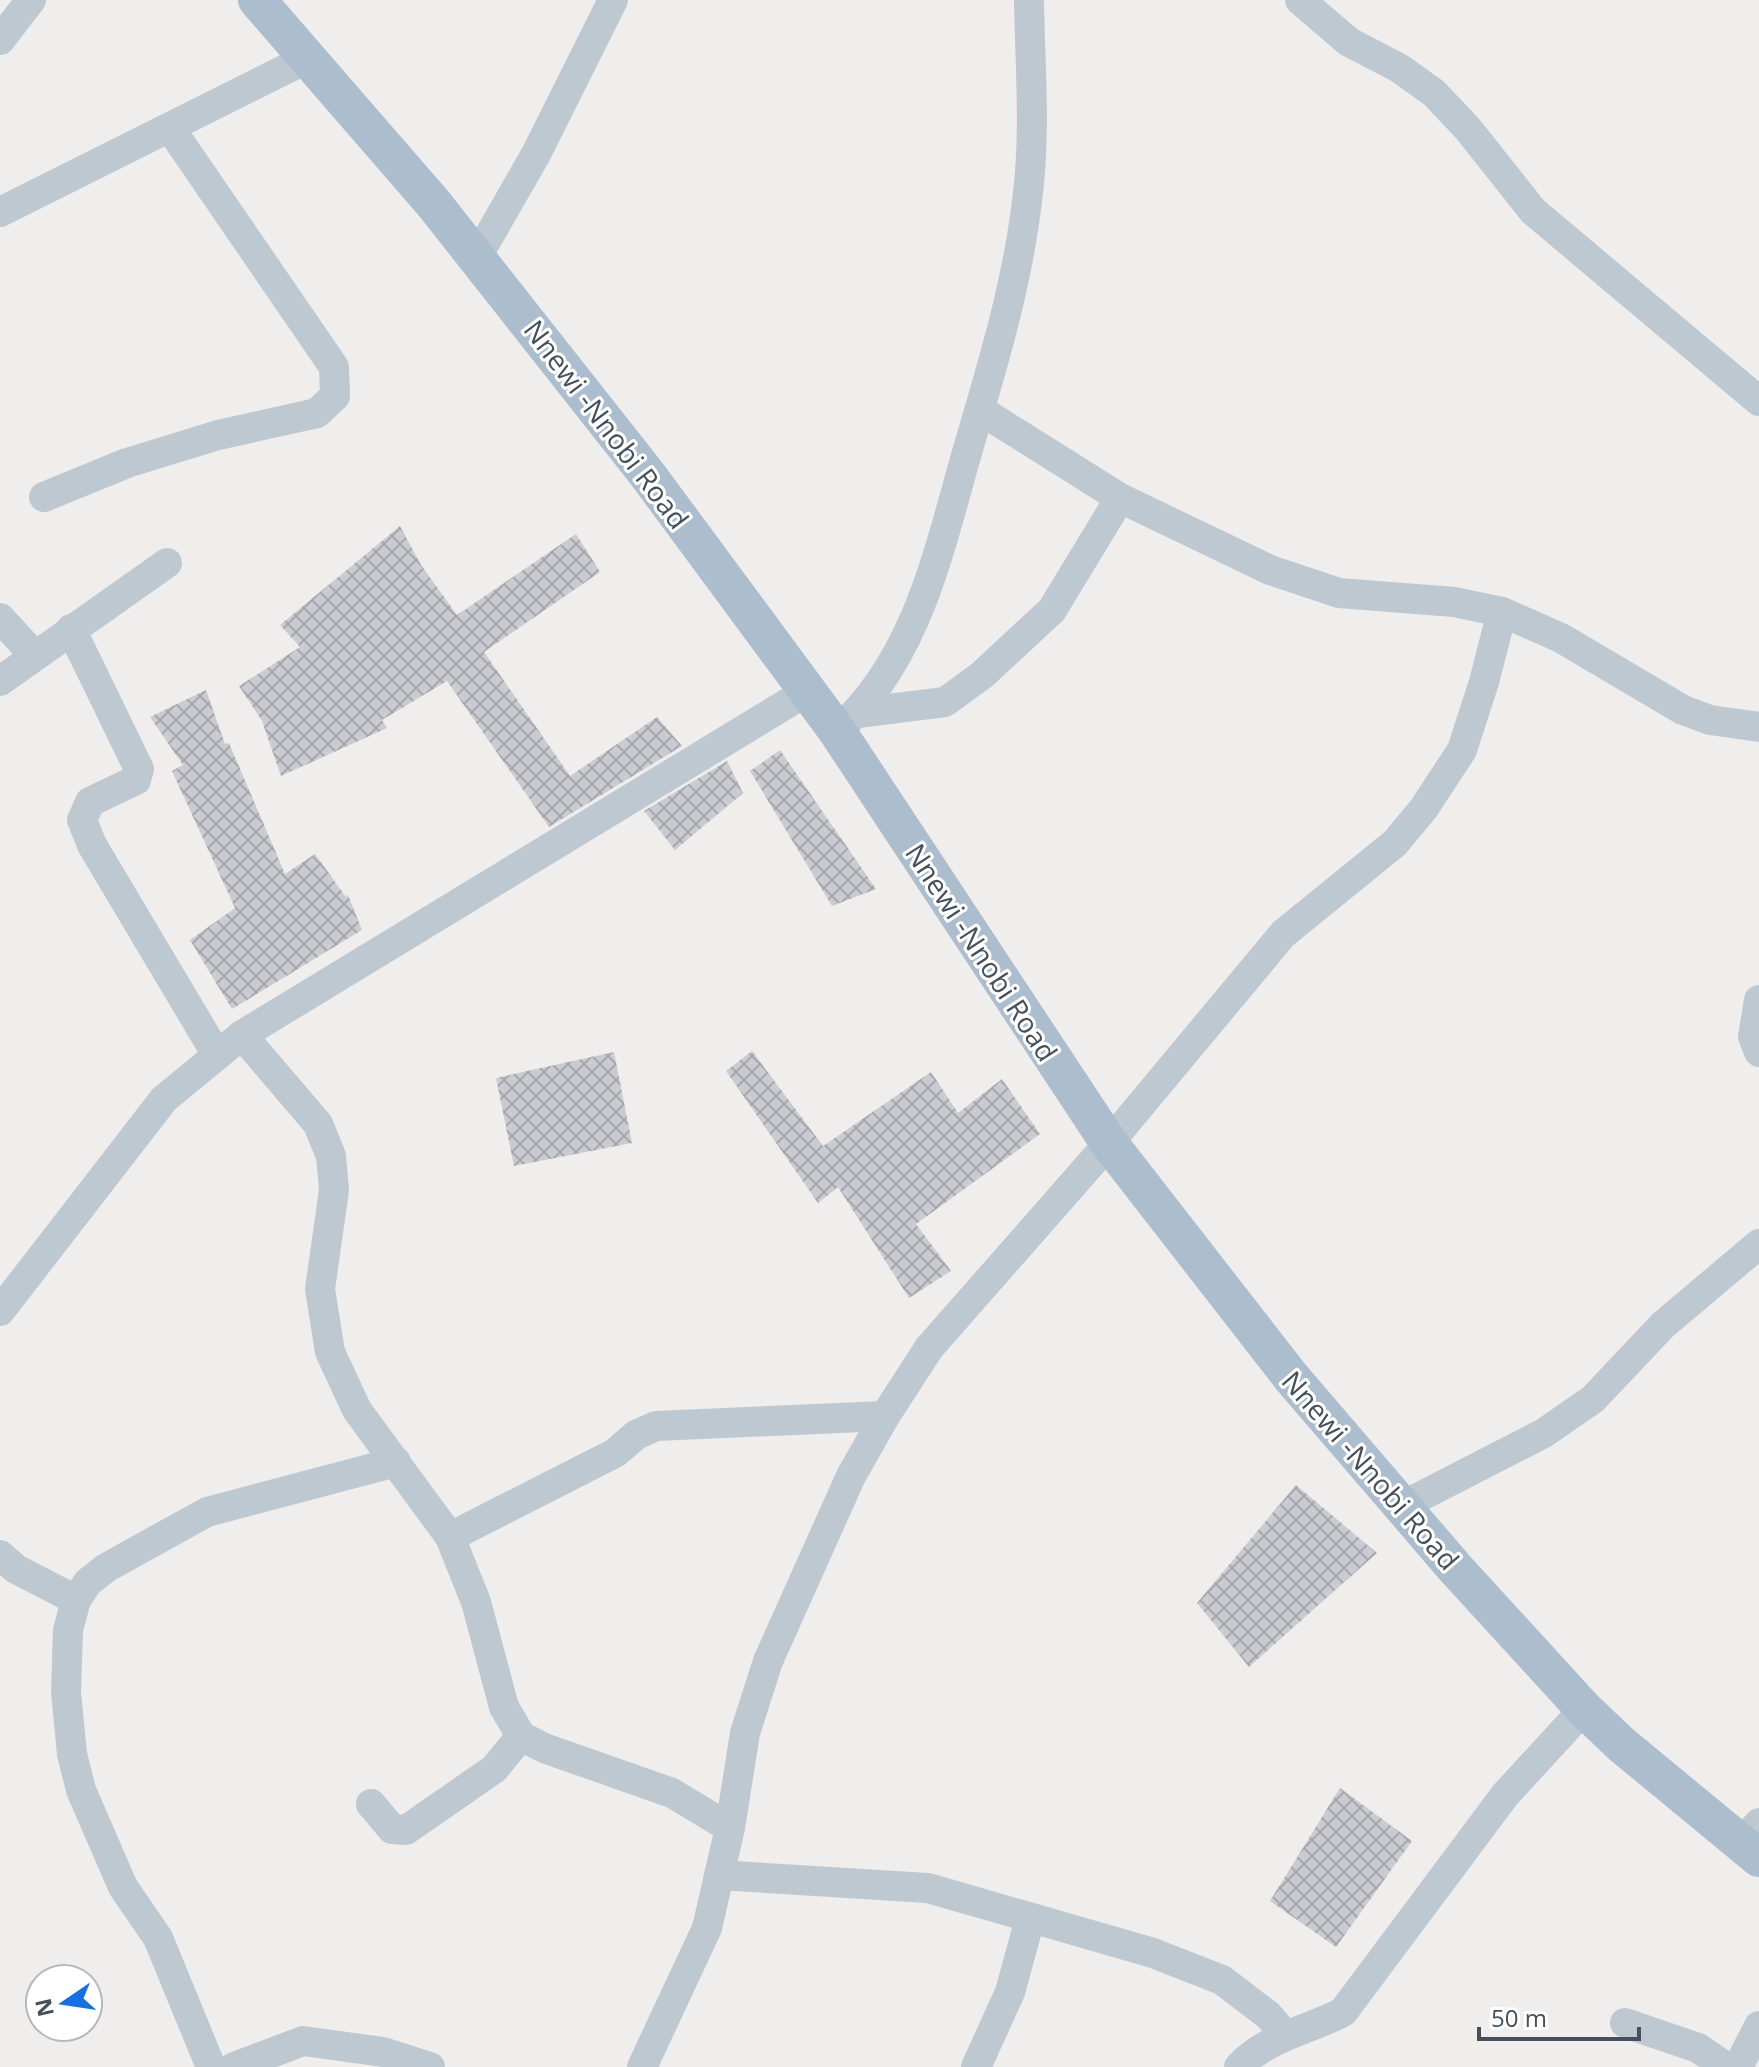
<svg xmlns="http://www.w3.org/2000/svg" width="1759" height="2067" font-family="'Open Sans',sans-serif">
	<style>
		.building { fill: url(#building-cross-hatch) }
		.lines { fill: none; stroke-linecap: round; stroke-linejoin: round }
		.minor { stroke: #bdc8d0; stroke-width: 30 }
		.major { stroke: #acbdcd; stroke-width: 38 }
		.labels { text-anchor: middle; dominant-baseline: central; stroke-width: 6; stroke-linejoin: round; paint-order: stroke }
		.street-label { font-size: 28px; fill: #45505a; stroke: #fff }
	</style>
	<defs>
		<pattern id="building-cross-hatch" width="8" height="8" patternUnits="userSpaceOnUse" patternTransform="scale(2)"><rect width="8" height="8" fill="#caccd2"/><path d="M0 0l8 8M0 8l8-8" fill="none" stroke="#a6a8ad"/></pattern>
	</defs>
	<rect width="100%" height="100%" fill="#f0eded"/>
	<!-- building -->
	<g class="building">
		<polygon points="400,526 421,565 457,615 576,534 600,572 484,652 570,776 657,717 682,746 549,827 447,681 382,720 387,728 281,776 262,721 239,686 300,647 280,625"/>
		<polygon points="206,690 225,744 229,743 285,874 315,854 346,897 348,895 362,930 232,1009 190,940 235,908 172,771 183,765 150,717"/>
		<polygon points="780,750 876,889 832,906 750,771"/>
		<polygon points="727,761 743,793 675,850 644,811"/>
		<polygon points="752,1051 823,1146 931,1072 958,1113 1002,1079 1040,1134 916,1224 951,1271 909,1298 838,1187 818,1203 726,1071"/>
		<polygon points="614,1052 632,1143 514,1166 496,1078"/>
		<polygon points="1296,1485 1377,1553 1249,1667 1197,1603"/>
		<polygon points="1340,1788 1412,1841 1336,1947 1270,1901"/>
	</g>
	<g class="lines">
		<!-- minor -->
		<g class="minor">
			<polyline points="1300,0 1349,42 1399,68 1434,93 1468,129 1533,211 1759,401"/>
			<polyline points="0,40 31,0"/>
			<polyline points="0,212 306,59"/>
			<polyline points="477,257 536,154 613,0"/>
			<polyline points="980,410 1120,498 1270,570 1339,593 1454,602 1502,612 1561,638 1683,710 1710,720 1759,727"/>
			<polyline points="44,497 127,463 218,435 317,413 335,396 334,367 170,128"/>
			<polyline points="0,618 35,656"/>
			<polyline points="71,629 139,769 136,780 90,802 82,820 92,845 217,1055"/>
			<polyline points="0,681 167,563"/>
			<polyline points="857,713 945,702 982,675 1052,610 1120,498"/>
			<path d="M837,731c81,-72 102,-182 131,-282 24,-82 49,-163 59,-248 9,-67 3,-134 2,-201"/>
			<polyline points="1759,1000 1753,1037 1759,1052"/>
			<polyline points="242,1035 318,1124 331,1156 334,1190 320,1289 330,1352 357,1410 450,1537 476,1602 504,1707 521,1736 544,1748 672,1793 730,1828"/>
			<polyline points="0,1311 164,1099 242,1035 806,692"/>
			<polyline points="1402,1506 1544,1433 1593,1399 1663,1325 1759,1244"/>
			<polyline points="450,1537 615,1453 636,1435 656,1426 885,1416"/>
			<polyline points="0,1555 16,1569 76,1600"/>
			<polyline points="371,1804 392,1829 406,1830 494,1769 521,1736"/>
			<polyline points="1740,1844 1759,1823"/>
			<polyline points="719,1875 928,1888 1153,1953 1222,1980 1268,2015 1285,2035"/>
			<polyline points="1625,2023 1698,2048 1726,2067"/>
			<polyline points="211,2067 158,1938 123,1887 81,1790 72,1754 66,1692 68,1630 76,1600 88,1582 106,1568 207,1512 396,1462"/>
			<polyline points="234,2067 303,2041 383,2052 430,2067"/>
			<polyline points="642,2067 707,1928 730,1828 745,1733 768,1661 851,1476 885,1416 929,1348 1109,1143 1283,934 1395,843 1424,808 1462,750 1484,682 1502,612"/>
			<polyline points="976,2067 1010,1992 1030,1919"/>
			<path d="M1239,2067c27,-30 70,-37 104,-55l162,-217 79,-86"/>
			<polyline points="1738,2067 1759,2026"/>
		</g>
		<!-- major -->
		<polyline class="major" points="257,0 434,204 647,474 837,731 1109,1143 1291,1377 1455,1568 1584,1709 1622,1745 1759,1858"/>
	</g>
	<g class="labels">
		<!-- street labels -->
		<g class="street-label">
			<text transform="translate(607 424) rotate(53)">Nnewi -Nnobi Road</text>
			<text transform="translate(982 952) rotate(57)">Nnewi -Nnobi Road</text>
			<text transform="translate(1371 1470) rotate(49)">Nnewi -Nnobi Road</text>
		</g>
	</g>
	<!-- north arrow -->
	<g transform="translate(64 2003) rotate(257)"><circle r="38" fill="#ffffff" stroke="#b5b9bd" stroke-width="2"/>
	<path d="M0-6L14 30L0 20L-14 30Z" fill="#1670e0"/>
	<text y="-12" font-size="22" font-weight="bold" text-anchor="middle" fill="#45505a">N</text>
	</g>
	<!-- scale -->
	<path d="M1479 2027v12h160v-12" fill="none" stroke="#45505a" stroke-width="4"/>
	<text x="1491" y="2027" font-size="24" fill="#45505a" stroke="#ffffff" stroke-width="6" paint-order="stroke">50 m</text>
</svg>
